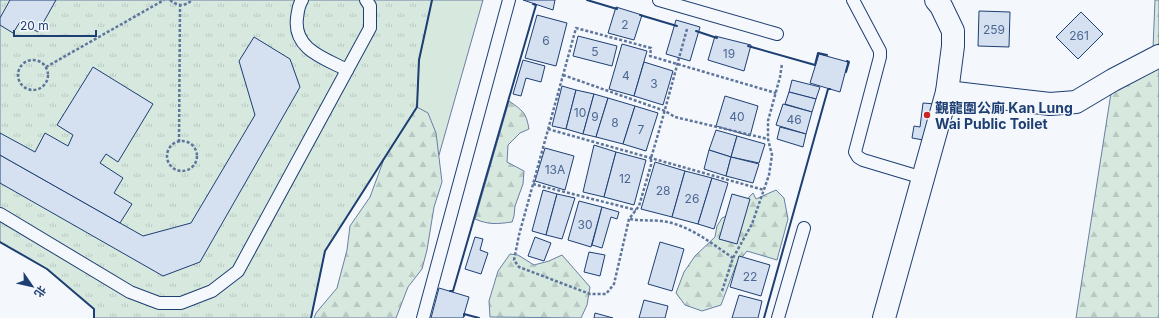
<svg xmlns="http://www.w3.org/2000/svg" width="1159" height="318" font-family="Inter,'Noto Sans SC',sans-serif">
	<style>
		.grass { fill: #d7e8df; stroke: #687fa3 }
		.forest { fill: url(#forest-firs); stroke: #687fa3 }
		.park { fill: url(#park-tufts); stroke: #687fa3 }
		.building { fill: #d5e0f0; stroke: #1d3f73 }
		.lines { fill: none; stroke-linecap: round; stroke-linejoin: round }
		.lane-casing { stroke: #1d3f73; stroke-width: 14 }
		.street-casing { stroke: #1d3f73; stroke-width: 24 }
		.path { stroke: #5e769c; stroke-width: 2.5; stroke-dasharray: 3 2; stroke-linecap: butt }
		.lane { stroke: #f4f7fb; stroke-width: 12 }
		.street { stroke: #f4f7fb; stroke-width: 22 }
		.wall { stroke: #1d3f73; stroke-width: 2 }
		.poi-dot { fill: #c62828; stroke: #f4f7fb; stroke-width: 1.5 }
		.labels { text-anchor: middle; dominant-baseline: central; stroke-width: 3; stroke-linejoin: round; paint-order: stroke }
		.number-label { font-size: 12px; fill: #4b6792 }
		.poi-label { font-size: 14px; font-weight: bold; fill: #1d3f73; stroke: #f4f7fb; text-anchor: start }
	</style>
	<defs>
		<pattern id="forest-firs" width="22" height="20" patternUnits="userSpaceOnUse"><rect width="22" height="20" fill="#d7e8df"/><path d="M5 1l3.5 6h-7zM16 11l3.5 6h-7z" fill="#b8c8c3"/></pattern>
		<pattern id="park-tufts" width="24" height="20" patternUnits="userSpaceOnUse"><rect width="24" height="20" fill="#d7e8df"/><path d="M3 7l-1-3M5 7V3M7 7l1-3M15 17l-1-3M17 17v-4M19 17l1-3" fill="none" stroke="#b8c8c3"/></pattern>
	</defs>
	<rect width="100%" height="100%" fill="#f4f7fb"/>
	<!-- grass -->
	<polygon class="grass" points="431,0 483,0 439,155 342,318"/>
	<!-- forest -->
	<g class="forest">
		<polygon points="1155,0 1159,0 1159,43 1153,49"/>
		<polygon points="1159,56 1159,318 1076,318 1113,80"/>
		<path d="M509,101c14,10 17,11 20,28l-9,4 -12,12 -1,17 17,9 -1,13 -8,22 -1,10 -2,6c-15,2 -23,3 -37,-3z"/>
		<polygon points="417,107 428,113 436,133 442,182 434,207 427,250 422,269 408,287 396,318 314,318 316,313 337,288 347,250 350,226 370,197 384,159"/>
		<polygon points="776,190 784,198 788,219 777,260 747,251 736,265 721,305 702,311 685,305 676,293 684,272 695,256 715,237 717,226 722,218 735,212 753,193 756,199"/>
		<polygon points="510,254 518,255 534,265 549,261 562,255 590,287 587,305 581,318 490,317 489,301 498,271"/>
	</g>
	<!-- park -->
	<polygon class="park" points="0,0 432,0 419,60 417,107 325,251 311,318 94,318 94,309 47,269 0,242"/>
	<!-- building -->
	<g class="building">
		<polygon points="10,0 56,0 38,32 20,22 13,33 0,25 0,18"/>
		<polygon points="523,0 555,0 553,10"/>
		<polygon points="616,7 642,15 634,40 608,33"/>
		<polygon points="979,11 1010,12 1009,47 978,46"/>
		<polygon points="1081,12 1103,34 1078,59 1056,37"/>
		<polygon points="537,15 567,23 556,66 525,58"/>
		<polygon points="676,20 700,27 690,61 666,54"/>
		<polygon points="578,36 617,46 612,66 573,56"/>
		<polygon points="715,36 751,45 744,71 708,60"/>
		<polygon points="254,37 290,59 300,87 200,262 163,276 0,183 0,155 143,236 191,223 255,115 239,61"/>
		<polygon points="622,44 647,51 634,96 609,89"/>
		<polygon points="819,54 848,62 840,92 810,83"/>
		<polygon points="523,60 545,66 541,82 526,78 521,96 513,94"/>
		<polygon points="644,62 673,71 663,105 634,96"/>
		<polygon points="93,67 153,104 118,162 106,154 100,163 123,178 114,193 132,204 120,223 0,155 0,133 35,152 45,133 68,146 73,135 57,125"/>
		<polygon points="792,80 820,87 816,99 789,92"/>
		<polygon points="562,86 576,90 566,129 552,126"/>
		<polygon points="576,90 594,94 583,134 566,129"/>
		<polygon points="789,92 816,99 812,112 785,104"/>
		<polygon points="594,94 608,98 596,137 583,134"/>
		<polygon points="725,96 758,106 750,136 716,126"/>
		<polygon points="608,98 635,106 623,144 596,137"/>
		<polygon points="923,103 935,104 929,141 912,138 914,126 920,127"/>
		<polygon points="783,104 812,112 806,134 776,125"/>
		<polygon points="635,106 658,113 646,151 623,144"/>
		<polygon points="780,127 806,134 803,147 777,139"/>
		<polygon points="716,130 737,136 731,157 709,150"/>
		<polygon points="737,136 765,144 759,163 731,157"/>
		<polygon points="594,145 616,152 604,197 583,192"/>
		<polygon points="545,148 574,156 565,190 535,181"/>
		<polygon points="709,150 731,157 726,176 704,169"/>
		<polygon points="616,152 646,160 634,205 604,197"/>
		<polygon points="731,157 759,164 753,183 726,176"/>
		<polygon points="655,162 685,171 672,217 641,209"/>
		<polygon points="685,171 712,178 698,224 672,217"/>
		<polygon points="712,178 728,183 714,229 698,224"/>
		<polygon points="543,190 557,194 546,235 532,231"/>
		<polygon points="557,194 575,198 562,239 546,235"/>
		<polygon points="732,194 750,199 737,244 719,239"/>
		<polygon points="579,201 602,207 591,247 568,240"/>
		<polygon points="602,207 619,212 617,219 611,217 602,248 592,245"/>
		<polygon points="475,237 483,239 480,250 488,253 481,274 465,269"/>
		<polygon points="535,237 551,243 544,261 528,256"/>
		<polygon points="660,242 684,249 672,291 648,284"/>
		<polygon points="589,252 605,255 600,276 584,272"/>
		<polygon points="739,256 770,265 761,296 730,287"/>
		<polygon points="439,288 469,297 463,318 431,318"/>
		<polygon points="739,295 762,301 758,318 732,318"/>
		<polygon points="644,300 668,306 665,318 639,318"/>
		<polygon points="595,313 613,318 594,318"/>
	</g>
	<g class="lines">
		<!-- lane casing -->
		<g class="lane-casing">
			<g id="lane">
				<path d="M302,0c-4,6 -4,11 -5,18 -4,31 27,40 50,52"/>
				<polyline points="659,0 777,34"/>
				<polyline points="853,0 880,51 880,57 855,152 858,157 863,160 923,178"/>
				<polyline points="0,214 130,292 159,303 181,303 212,291 238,271 370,28 370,6 366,0"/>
				<polyline points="423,318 509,0"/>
				<polyline points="778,318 804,228"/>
			</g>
		</g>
		<!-- street casing -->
		<g class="street-casing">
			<g id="street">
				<polyline points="947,92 1050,104 1076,102 1113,80 1159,56"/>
				<polyline points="884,318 947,92 953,46 953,31 941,6 936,0"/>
			</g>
		</g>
		<!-- path -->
		<g class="path">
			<path d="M170,0c7,6 15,7 22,0"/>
			<path d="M687,29c-12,43 -23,86 -36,129v7l-12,41 -10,13 -15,65 -8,10h-16l-71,-27 -5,-7 5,-25 57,-207 75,20 -1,8 126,37"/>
			<circle cx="33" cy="75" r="15"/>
			<polyline points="46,67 164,0"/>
			<polyline points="563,75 665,111 675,117 768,139"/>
			<polyline points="548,129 764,190"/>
			<circle cx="182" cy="156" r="15"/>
			<polyline points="179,142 180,6"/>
			<polyline points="533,184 636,210"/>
			<path d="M630,219c10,2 20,1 31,2 27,3 50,22 72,37"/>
			<polyline points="722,291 733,258 752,224 769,175 772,155 768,139 768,121 780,77 782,64"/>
		</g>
		<!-- lane -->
		<use href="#lane" class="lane"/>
		<!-- street -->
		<use href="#street" class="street"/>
		<!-- wall -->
		<g class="wall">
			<polyline points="587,0 617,9"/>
			<polyline points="640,15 677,26"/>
			<polyline points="696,31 717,38"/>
			<polyline points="748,46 815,65 818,53 827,55"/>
			<polyline points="846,72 849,62 847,61"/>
			<polyline points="0,242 47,269 94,309 94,318"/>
			<polyline points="450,291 453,291 536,5 533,4"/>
			<polyline points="464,316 464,314 479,318"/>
			<polyline points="311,318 325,251 417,107 419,60 432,0"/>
			<polyline points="764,318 828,89 830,89"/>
		</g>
	</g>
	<!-- markers -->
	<circle class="poi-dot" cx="927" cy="115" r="4"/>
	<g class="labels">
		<!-- number labels -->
		<g class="number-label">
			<text x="625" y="24">2</text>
			<text x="994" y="29">259</text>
			<text x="1079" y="35">261</text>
			<text x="546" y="40">6</text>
			<text x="595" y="51">5</text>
			<text x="729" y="53">19</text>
			<text x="626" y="75">4</text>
			<text x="654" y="83">3</text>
			<text x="580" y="112">10</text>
			<text x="595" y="116">9</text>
			<text x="737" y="116">40</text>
			<text x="794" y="119">46</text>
			<text x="615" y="122">8</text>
			<text x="641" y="129">7</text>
			<text x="555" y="169">13A</text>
			<text x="625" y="178">12</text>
			<text x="663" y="190">28</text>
			<text x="692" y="198">26</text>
			<text x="585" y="224">30</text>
			<text x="750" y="276">22</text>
		</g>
		<!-- poi labels -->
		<g class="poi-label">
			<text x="935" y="107">覲龍圍公廁 Kan Lung<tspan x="935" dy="16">Wai Public Toilet</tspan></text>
		</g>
	</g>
	<!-- north arrow -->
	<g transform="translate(32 286) rotate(124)" stroke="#f4f7fb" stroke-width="3" paint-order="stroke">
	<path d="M0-3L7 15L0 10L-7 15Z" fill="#1d3f73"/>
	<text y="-6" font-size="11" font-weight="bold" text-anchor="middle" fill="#1d3f73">北</text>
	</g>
	<!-- scale -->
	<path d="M14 30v6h82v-6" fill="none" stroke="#1d3f73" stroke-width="2"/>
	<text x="20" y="30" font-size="12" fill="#1d3f73" stroke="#f4f7fb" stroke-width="3" paint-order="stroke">20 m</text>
</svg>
